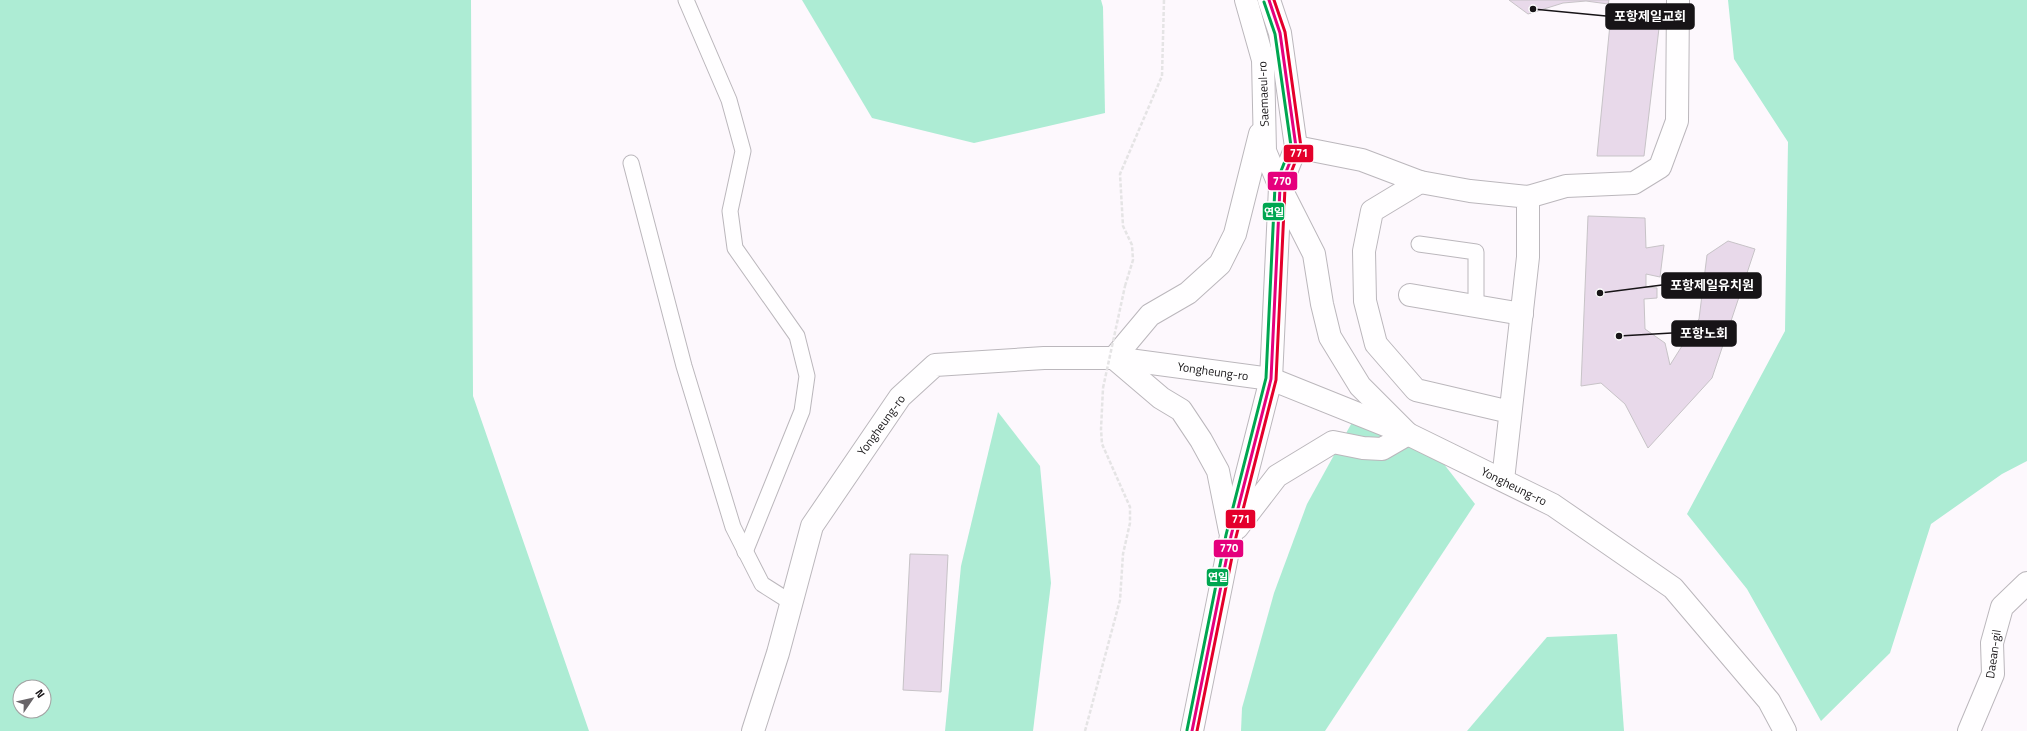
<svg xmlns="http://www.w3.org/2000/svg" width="2027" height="731" font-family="'Titillium Web','Noto Sans KR',sans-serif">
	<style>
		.forest { fill: #adecd4; fill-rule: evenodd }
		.building { fill: #e8d9ea; stroke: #c7c3c7 }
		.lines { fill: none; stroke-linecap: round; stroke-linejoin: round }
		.service-casing { stroke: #bbb7bc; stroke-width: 17 }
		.minor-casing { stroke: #bbb7bc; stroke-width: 24 }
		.tertiary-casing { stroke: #bbb7bc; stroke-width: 24 }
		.secondary-casing { stroke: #bbb7bc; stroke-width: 24 }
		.primary-casing { stroke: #bbb7bc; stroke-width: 24 }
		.path { stroke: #e5e4e5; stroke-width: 2.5; stroke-dasharray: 4 2; stroke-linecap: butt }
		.service { stroke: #fffeff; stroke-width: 15 }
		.minor { stroke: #fffeff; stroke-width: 22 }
		.tertiary { stroke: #fffeff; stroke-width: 22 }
		.secondary { stroke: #fffeff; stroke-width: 22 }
		.primary { stroke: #fffeff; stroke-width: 22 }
		.path-bridge { stroke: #e5e4e5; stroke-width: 2.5; stroke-dasharray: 4 2; stroke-linecap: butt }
		.bus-1-casing { stroke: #fff; stroke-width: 6 }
		.bus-2-casing { stroke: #fff; stroke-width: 6 }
		.bus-3-casing { stroke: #fff; stroke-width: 6 }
		.bus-1 { stroke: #e5007d; stroke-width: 3 }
		.bus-2 { stroke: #e4002b; stroke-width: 3 }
		.bus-3 { stroke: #00a651; stroke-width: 3 }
		.labels { text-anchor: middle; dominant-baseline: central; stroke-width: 3; stroke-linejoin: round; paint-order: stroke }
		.street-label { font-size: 12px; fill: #171417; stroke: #fff }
		.leader { fill: none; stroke: #171417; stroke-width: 1.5 }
		.callout-dot { fill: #171417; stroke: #fff; stroke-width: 1.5 }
		.callout { fill: #171417; stroke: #171417; stroke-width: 1.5 }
		.callout-label { font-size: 13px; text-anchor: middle; font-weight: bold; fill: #fff }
		.line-badge { stroke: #fff; stroke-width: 1.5 }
		.badge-label { font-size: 11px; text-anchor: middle; font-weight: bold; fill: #fff }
	</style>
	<rect width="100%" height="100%" fill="#fdf8fd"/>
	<!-- forest -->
	<g class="forest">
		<path d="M0,0h471l2,396 116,335h-589zM20,687h24v24h-24z"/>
		<polygon points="802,0 1101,0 1103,7 1105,113 974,143 872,118"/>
		<polygon points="1728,0 2027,0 2027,461 2002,474 1931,524 1890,653 1821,721 1747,589 1687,514 1785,331 1788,142 1734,59"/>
		<polygon points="998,412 1040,466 1051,583 1033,731 945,731 961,566"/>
		<polygon points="1355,417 1426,441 1475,504 1325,731 1241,731 1242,708 1274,593 1307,504"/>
		<polygon points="1617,634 1624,731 1467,731 1547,637"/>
	</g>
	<!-- building -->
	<g class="building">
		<polygon points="1509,0 1609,0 1608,4 1586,1 1563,3 1528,14"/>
		<polygon points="1661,11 1644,156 1597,156 1611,14"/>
		<polygon points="1588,216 1645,218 1646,248 1664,245 1660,277 1646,274 1646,287 1657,288 1657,298 1644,299 1645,329 1665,343 1670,365 1699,319 1707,255 1728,241 1755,249 1712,378 1648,448 1625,404 1601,383 1581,386"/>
		<polygon points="910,554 948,555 941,692 903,690"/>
	</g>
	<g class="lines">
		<!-- service casing -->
		<g class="service-casing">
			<g id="service">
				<polyline points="686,0 729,100 743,151 730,211 735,248 797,336 807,376 802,411 745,552"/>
				<polyline points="631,163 684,366 733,527 762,584 792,603"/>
				<polyline points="1419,244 1476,252 1476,306"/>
			</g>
		</g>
		<!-- minor casing -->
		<g class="minor-casing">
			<g id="minor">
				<polyline points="1296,147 1362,160 1420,182"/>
				<polyline points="1528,197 1566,186 1634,183 1660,167 1677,121 1678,0"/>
				<polyline points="1410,295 1522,314"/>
				<polyline points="1503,480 1528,257 1528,197 1470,191 1420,182 1372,211 1364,251 1365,301 1376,344 1416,390 1510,412"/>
				<polyline points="1969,731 1993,674 1992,643 2002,607 2027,583"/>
			</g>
		</g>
		<!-- tertiary casing -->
		<g class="tertiary-casing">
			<polyline id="tertiary" points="753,731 778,653 812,526 900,397 935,365 1044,358 1114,358 1271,379"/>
		</g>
		<!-- secondary casing -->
		<g class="secondary-casing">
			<polyline id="secondary" points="1271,379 1408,434 1553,505 1673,588 1769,701 1785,731"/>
		</g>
		<!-- primary casing -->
		<g class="primary-casing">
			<g id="primary">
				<polyline points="1237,528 1277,476 1333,442 1363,448 1382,449 1408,434 1360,386 1330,337 1322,304 1314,254 1280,187 1265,151 1263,60 1246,0"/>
				<polyline points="1230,531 1218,471 1201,440 1181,410 1161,398 1114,358 1150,315 1188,293 1220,264 1235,234 1260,134"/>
				<polyline points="1192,731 1231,536 1271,379 1280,187 1296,147 1280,33 1269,0"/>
			</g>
		</g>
		<!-- path -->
		<g class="path">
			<polyline points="1125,286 1133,260 1132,245 1123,226 1120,174 1162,76 1164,0"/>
			<polyline points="1085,731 1120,600 1123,554 1130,523 1130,507 1102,444 1101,429 1103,388"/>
		</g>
		<!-- service -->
		<use href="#service" class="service"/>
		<!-- minor -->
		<use href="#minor" class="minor"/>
		<!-- tertiary -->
		<use href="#tertiary" class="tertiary"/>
		<!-- secondary -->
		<use href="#secondary" class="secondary"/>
		<!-- primary -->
		<use href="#primary" class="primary"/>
		<!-- path-bridge -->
		<polyline class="path-bridge" points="1103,388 1125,286"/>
		<!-- bus-1 casing -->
		<g class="bus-1-casing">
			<polyline id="bus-1" points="1192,731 1231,536 1271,379 1280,187 1296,147 1280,33 1269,0"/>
		</g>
		<!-- bus-2 casing -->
		<g class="bus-2-casing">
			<polyline id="bus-2" points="1197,731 1236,537 1276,380 1285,188 1301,147 1285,32 1274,0"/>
		</g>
		<!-- bus-3 casing -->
		<g class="bus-3-casing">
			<polyline id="bus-3" points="1187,730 1226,535 1266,378 1275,186 1291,146 1275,34 1264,2"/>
		</g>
		<!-- bus-1 -->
		<use href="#bus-1" class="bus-1"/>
		<!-- bus-2 -->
		<use href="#bus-2" class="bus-2"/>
		<!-- bus-3 -->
		<use href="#bus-3" class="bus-3"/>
	</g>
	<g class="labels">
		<!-- street labels -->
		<g class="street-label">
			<text transform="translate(1263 94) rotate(-92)">Saemaeul-ro</text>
			<text transform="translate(1213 371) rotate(8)">Yongheung-ro</text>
			<text transform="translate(881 425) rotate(-54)">Yongheung-ro</text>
			<text transform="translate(1514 486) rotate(26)">Yongheung-ro</text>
			<text transform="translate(1993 654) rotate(-82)">Daean-gil</text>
		</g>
	</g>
	<!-- callouts -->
	<path class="leader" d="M1533 9L1606 16M1600 293L1662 285M1619 336L1672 333"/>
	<g class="callout-dot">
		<circle cx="1533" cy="9" r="4"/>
		<circle cx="1600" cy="293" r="4"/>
		<circle cx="1619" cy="336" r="4"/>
	</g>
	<g class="callout">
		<rect x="1606" y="4" width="88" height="25" rx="4"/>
		<rect x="1662" y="273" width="99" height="25" rx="4"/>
		<rect x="1672" y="321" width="64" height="25" rx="4"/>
	</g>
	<g class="callout-label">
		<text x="1650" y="21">포항제일교회</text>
		<text x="1712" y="290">포항제일유치원</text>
		<text x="1704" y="338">포항노회</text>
	</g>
	<g class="line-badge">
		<rect x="1283" y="144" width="31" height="19" rx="4" fill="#e4002b"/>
		<rect x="1267" y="171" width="31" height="20" rx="4" fill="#e5007d"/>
		<rect x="1262" y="202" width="23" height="19" rx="4" fill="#00a651"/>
		<rect x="1225" y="509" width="31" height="20" rx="4" fill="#e4002b"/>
		<rect x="1213" y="539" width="31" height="19" rx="4" fill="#e5007d"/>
		<rect x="1206" y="568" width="23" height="19" rx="4" fill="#00a651"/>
	</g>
	<g class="badge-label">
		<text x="1299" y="157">771</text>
		<text x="1282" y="185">770</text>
		<text x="1274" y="216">연일</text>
		<text x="1241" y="523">771</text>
		<text x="1229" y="552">770</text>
		<text x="1218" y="581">연일</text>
	</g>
	<!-- north arrow -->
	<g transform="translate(32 699) rotate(56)"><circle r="19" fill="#ffffff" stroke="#a2a1a2"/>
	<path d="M0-3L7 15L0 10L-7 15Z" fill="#686468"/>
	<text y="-6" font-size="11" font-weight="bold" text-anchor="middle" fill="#171417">N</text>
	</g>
</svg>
